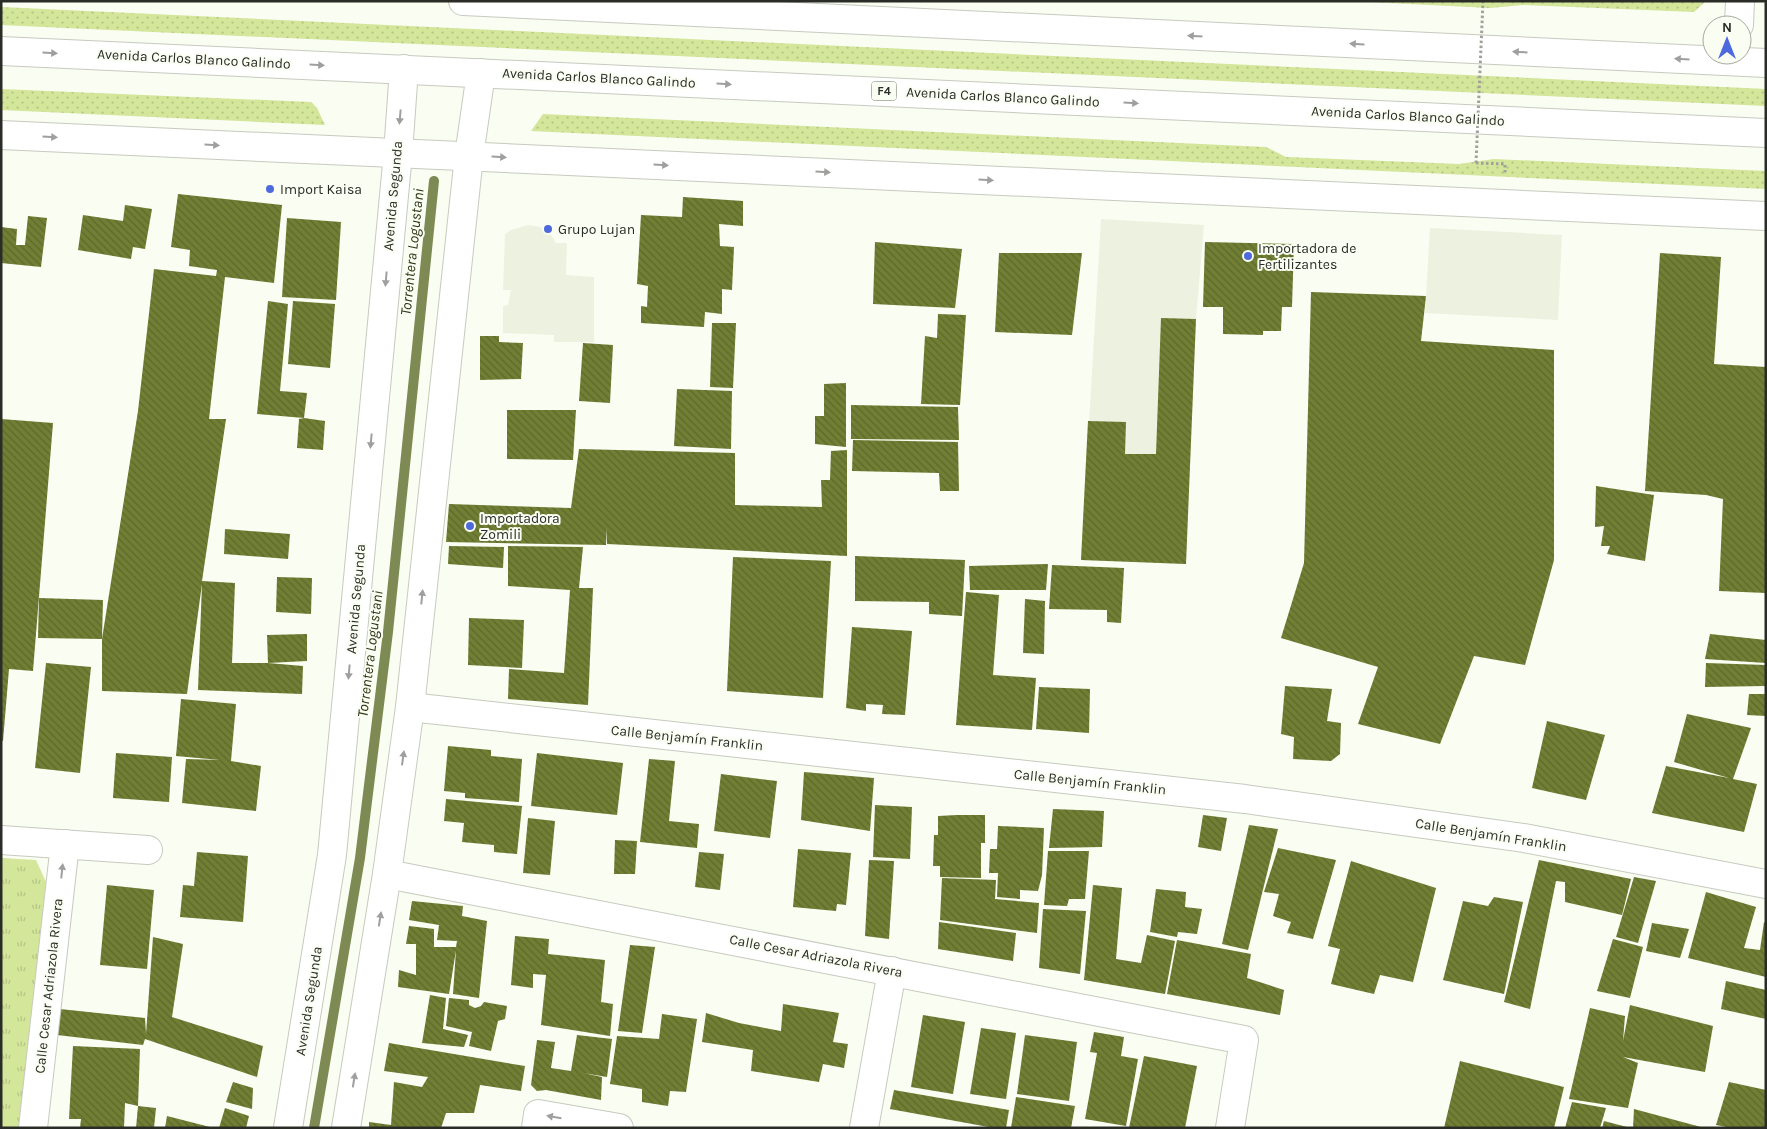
<svg xmlns="http://www.w3.org/2000/svg" width="1767" height="1129" font-family="Karla,sans-serif">
	<style>
		.built { fill: #ecf2df }
		.grass { fill: url(#grass-dots) }
		.park { fill: url(#park-tufts) }
		.lines { fill: none; stroke-linecap: round; stroke-linejoin: round }
		.stream { stroke: #7d8a54; stroke-width: 10 }
		.building { fill: url(#building-back-hatch) }
		.minor-casing { stroke: #c7cabf; stroke-width: 30 }
		.major-casing { stroke: #c7cabf; stroke-width: 30 }
		.highway-casing { stroke: #c7cabf; stroke-width: 30 }
		.path { stroke: #a0a29a; stroke-width: 3; stroke-dasharray: 2.5 2.5; stroke-linecap: butt }
		.minor { stroke: #fff; stroke-width: 28 }
		.major { stroke: #fff; stroke-width: 28 }
		.highway { stroke: #fff; stroke-width: 28 }
		.path-bridge { stroke: #a0a29a; stroke-width: 3; stroke-dasharray: 2.5 2.5; stroke-linecap: butt }
		.oneway { fill: #9fa09e }
		.poi-dot { fill: #4d69dd; stroke: #fafdf2; stroke-width: 2 }
		.labels { text-anchor: middle; dominant-baseline: central; stroke-width: 4; stroke-linejoin: round; paint-order: stroke }
		.shield { fill: #fafdf2; stroke: #686b64; stroke-width: 1 }
		.shield-label { font-size: 12px; font-weight: bold; fill: #2a2c27 }
		.street-label { font-size: 14px; fill: #2a2c27; stroke: #fafdf2 }
		.poi-label { font-size: 14px; fill: #2a2c27; stroke: #fafdf2; text-anchor: start }
		.water-label { font-size: 15px; font-style: italic; fill: #2e3514; stroke: #fafdf2 }
	</style>
	<defs>
		<pattern id="grass-dots" width="8" height="8" patternUnits="userSpaceOnUse" patternTransform="scale(1.25)"><rect width="8" height="8" fill="#d3e699"/><path d="M2 2h.1M6 6h.1" fill="none" stroke="#b5c584" stroke-width="1.8" stroke-linecap="round"/></pattern>
		<pattern id="park-tufts" width="24" height="20" patternUnits="userSpaceOnUse" patternTransform="scale(1.25)"><rect width="24" height="20" fill="#d3e699"/><path d="M3 7l-1-3M5 7V3M7 7l1-3M15 17l-1-3M17 17v-4M19 17l1-3" fill="none" stroke="#b5c584"/></pattern>
		<pattern id="building-back-hatch" width="6" height="6" patternUnits="userSpaceOnUse" patternTransform="scale(1.25)"><rect width="6" height="6" fill="#707f34"/><path d="M-1 5l2 2M0 0l6 6M5-1l2 2" fill="none" stroke="#5c682c"/></pattern>
	</defs>
	<rect width="100%" height="100%" fill="#fafdf2"/>
	<!-- built -->
	<g class="built">
		<polygon points="1101,219 1204,225 1196,319 1186,564 1081,560"/>
		<polygon points="528,225 540,227 551,235 556,243 567,243 566,275 594,277 594,342 554,342 554,335 503,333 503,306 508,305 511,290 503,290 505,234 511,230"/>
		<polygon points="1430,228 1562,235 1558,320 1425,313"/>
	</g>
	<!-- grass -->
	<g class="grass">
		<polygon points="1349,1 1706,1 1694,12 1523,5 1490,8"/>
		<polygon points="1,7 1766,89 1766,106 1,25"/>
		<polygon points="1,89 311,102 317,108 325,125 1,110"/>
		<polygon points="543,114 1266,147 1286,157 1459,164 1494,159 1766,171 1766,189 531,131"/>
	</g>
	<!-- park -->
	<polygon class="park" points="1,858 36,860 46,882 20,1128 1,1128"/>
	<g class="lines">
		<!-- stream -->
		<polyline class="stream" points="314,1128 360,858 388,632 434,181"/>
	</g>
	<!-- building -->
	<g class="building">
		<polygon points="178,194 282,205 274,283 225,277 209,419 226,419 202,581 235,583 232,663 268,663 267,635 307,634 307,661 268,663 303,666 302,694 198,690 202,584 187,694 102,691 102,639 38,638 39,598 103,600 102,639 138,411 154,269 216,276 217,270 189,266 190,250 171,247"/>
		<polygon points="683,197 743,201 743,226 719,224 720,246 734,247 732,290 722,289 722,314 705,312 704,327 641,323 641,306 647,307 648,286 637,284 641,215 682,217"/>
		<polygon points="125,205 152,209 145,249 133,247 131,259 78,250 83,215 123,221"/>
		<polygon points="28,216 47,218 41,267 1,263 1,227 17,229 16,245 25,245"/>
		<polygon points="287,218 341,222 336,300 282,297"/>
		<polygon points="875,242 962,249 955,308 873,304"/>
		<polygon points="1205,242 1294,244 1292,307 1282,307 1281,331 1263,331 1263,335 1223,334 1223,307 1203,307"/>
		<polygon points="999,253 1082,253 1072,335 995,332"/>
		<polygon points="1660,253 1721,257 1714,364 1766,367 1766,593 1719,591 1723,499 1706,495 1645,491"/>
		<polygon points="1311,292 1426,296 1421,341 1554,350 1554,560 1525,665 1474,656 1440,744 1358,724 1378,667 1281,638 1304,563"/>
		<polygon points="268,301 288,304 280,391 307,393 304,418 257,414"/>
		<polygon points="293,301 335,304 330,368 288,364"/>
		<polygon points="938,314 966,315 960,405 921,404 925,336 937,338"/>
		<polygon points="1161,318 1196,319 1186,564 1081,560 1088,421 1126,422 1125,454 1156,454"/>
		<polygon points="712,323 736,323 733,388 710,387"/>
		<polygon points="480,336 499,336 499,342 523,343 521,379 480,380"/>
		<polygon points="583,343 613,345 610,403 579,401"/>
		<polygon points="846,383 846,447 815,444 815,416 824,416 824,384"/>
		<polygon points="677,389 732,391 731,449 674,446"/>
		<polygon points="851,405 958,407 959,440 851,439"/>
		<polygon points="507,410 576,410 573,460 507,459"/>
		<polygon points="304,418 325,421 323,450 297,448 299,419"/>
		<polygon points="1,419 53,423 33,671 9,669 3,741 1,741"/>
		<polygon points="853,440 958,442 959,491 940,491 939,473 852,471"/>
		<polygon points="579,449 735,453 735,505 822,507 821,480 830,480 831,451 847,450 847,556 607,544 607,528 606,545 446,542 449,504 571,508"/>
		<polygon points="1596,486 1654,495 1645,561 1607,554 1610,546 1601,546 1604,526 1595,527"/>
		<polygon points="225,529 290,534 288,559 224,554"/>
		<polygon points="449,546 504,547 503,568 448,564"/>
		<polygon points="508,546 583,547 579,588 593,588 588,705 508,699 509,669 564,673 570,590 508,586"/>
		<polygon points="855,556 965,560 962,616 929,614 929,602 855,601"/>
		<polygon points="733,557 831,561 823,698 727,691"/>
		<polygon points="1048,564 1046,590 970,590 969,566"/>
		<polygon points="1052,565 1124,568 1121,623 1107,622 1107,610 1049,609"/>
		<polygon points="277,577 312,578 311,614 276,612"/>
		<polygon points="966,592 999,595 993,675 1036,678 1032,730 956,725"/>
		<polygon points="1025,599 1045,601 1044,654 1023,653"/>
		<polygon points="469,618 524,620 522,668 468,665"/>
		<polygon points="852,627 912,631 905,715 882,714 883,705 866,704 866,711 846,708"/>
		<polygon points="1710,634 1766,640 1766,663 1705,659"/>
		<polygon points="46,663 91,667 80,773 35,768"/>
		<polygon points="1706,663 1766,665 1766,686 1705,687"/>
		<polygon points="1285,686 1332,689 1327,721 1341,723 1340,754 1331,761 1293,759 1294,737 1281,734"/>
		<polygon points="1039,687 1090,689 1089,733 1036,729"/>
		<polygon points="1749,694 1766,694 1766,716 1747,715"/>
		<polygon points="181,699 236,704 231,761 261,766 256,811 182,803 186,759 220,760 176,756"/>
		<polygon points="1687,714 1751,728 1733,779 1757,784 1744,832 1652,813 1666,766 1729,778 1674,762"/>
		<polygon points="1547,721 1605,735 1586,800 1532,788"/>
		<polygon points="448,746 491,750 491,756 522,759 519,802 465,798 465,793 444,791"/>
		<polygon points="116,753 172,757 169,802 113,798"/>
		<polygon points="537,753 623,763 617,815 531,806"/>
		<polygon points="649,759 675,761 669,821 699,824 697,848 640,842"/>
		<polygon points="804,772 874,778 870,831 801,820"/>
		<polygon points="721,774 777,781 770,838 714,831"/>
		<polygon points="446,799 522,806 517,854 494,852 494,845 462,842 464,823 444,821"/>
		<polygon points="875,805 912,807 910,859 873,857"/>
		<polygon points="1053,809 1104,811 1102,847 1049,848"/>
		<polygon points="957,815 985,815 985,843 981,843 981,878 940,877 940,866 933,866 934,835 938,835 938,816"/>
		<polygon points="1203,815 1227,818 1221,851 1198,847"/>
		<polygon points="528,818 555,821 550,875 523,873"/>
		<polygon points="1249,825 1278,829 1248,950 1222,944"/>
		<polygon points="998,826 1044,828 1042,875 1038,891 1020,890 1020,899 997,897 998,873 989,873 990,849 997,849"/>
		<polygon points="615,840 637,841 635,874 614,874"/>
		<polygon points="1278,848 1336,860 1313,939 1287,933 1291,922 1273,916 1279,894 1264,892"/>
		<polygon points="798,849 851,853 846,905 837,904 836,911 793,907"/>
		<polygon points="1048,851 1089,851 1085,899 1069,899 1067,906 1044,905"/>
		<polygon points="197,852 248,856 243,922 180,917 183,885 194,886"/>
		<polygon points="699,852 724,854 720,890 695,887"/>
		<polygon points="869,860 894,861 889,939 865,936"/>
		<polygon points="1539,860 1631,879 1622,915 1565,902 1565,882 1556,881 1530,1009 1504,1002"/>
		<polygon points="1351,861 1436,888 1413,982 1380,975 1374,994 1331,984 1340,949 1328,946"/>
		<polygon points="1634,877 1656,881 1638,943 1616,937"/>
		<polygon points="942,878 996,880 995,899 1039,903 1037,933 940,920"/>
		<polygon points="107,885 154,890 147,969 100,965"/>
		<polygon points="1093,885 1122,888 1116,959 1141,963 1147,935 1175,941 1165,994 1084,980"/>
		<polygon points="1156,889 1186,892 1185,907 1202,909 1197,934 1178,932 1177,937 1150,932"/>
		<polygon points="1706,892 1756,907 1744,948 1760,950 1764,922 1766,923 1766,977 1688,958"/>
		<polygon points="1494,897 1523,902 1504,994 1443,980 1463,901 1488,906"/>
		<polygon points="412,901 463,906 462,916 487,921 479,998 453,994 456,950 449,994 398,987 399,970 416,975 416,944 406,944 409,926 434,929 434,947 456,947 457,941 437,940 439,925 409,920"/>
		<polygon points="1043,909 1086,911 1080,974 1039,968"/>
		<polygon points="939,922 1016,933 1013,961 938,949"/>
		<polygon points="1652,923 1689,929 1680,958 1646,951"/>
		<polygon points="515,936 549,939 548,954 605,960 601,1002 613,1004 610,1036 541,1025 546,975 533,974 533,988 511,985"/>
		<polygon points="153,937 183,944 172,1017 263,1046 257,1077 145,1039 143,1045 57,1035 60,1009 145,1018 146,1034"/>
		<polygon points="1613,939 1643,947 1630,998 1597,991"/>
		<polygon points="1177,940 1251,954 1247,978 1284,990 1280,1015 1167,994"/>
		<polygon points="630,945 655,947 642,1033 618,1031"/>
		<polygon points="1726,981 1766,990 1766,1019 1721,1009"/>
		<polygon points="430,995 446,998 443,1029 468,1035 464,1047 422,1043"/>
		<polygon points="449,998 469,1000 469,1005 475,1008 481,1006 484,1002 507,1006 505,1019 498,1021 491,1051 469,1046 472,1032 446,1026"/>
		<polygon points="783,1004 839,1013 833,1042 848,1044 844,1068 823,1064 819,1082 751,1071 753,1050 702,1042 706,1013 739,1023 781,1031"/>
		<polygon points="1630,1005 1713,1026 1705,1072 1623,1057 1638,1063 1628,1108 1569,1099 1590,1008 1625,1016 1623,1041"/>
		<polygon points="662,1014 697,1019 686,1092 670,1091 668,1106 642,1102 642,1089 610,1084 617,1036 659,1039"/>
		<polygon points="923,1015 965,1022 953,1094 911,1087"/>
		<polygon points="981,1028 1016,1033 1006,1099 970,1094"/>
		<polygon points="1094,1032 1124,1037 1121,1056 1138,1059 1126,1126 1085,1119 1097,1053 1090,1052"/>
		<polygon points="577,1035 612,1039 607,1077 583,1073 602,1077 601,1100 546,1090 537,1091 531,1085 537,1040 555,1042 551,1068 571,1071"/>
		<polygon points="1025,1035 1077,1042 1069,1101 1017,1094"/>
		<polygon points="389,1043 525,1066 521,1091 480,1085 474,1113 446,1113 441,1128 369,1128 369,1122 391,1125 394,1082 422,1087 428,1077 384,1071"/>
		<polygon points="73,1046 140,1049 138,1106 125,1103 124,1128 80,1128 81,1119 69,1119"/>
		<polygon points="1144,1056 1197,1066 1185,1128 1129,1128"/>
		<polygon points="1460,1061 1564,1087 1554,1128 1444,1128"/>
		<polygon points="233,1082 253,1088 252,1109 226,1102"/>
		<polygon points="1729,1082 1766,1090 1766,1128 1732,1128 1716,1125"/>
		<polygon points="894,1090 1009,1110 1006,1128 994,1128 890,1109"/>
		<polygon points="1016,1097 1075,1106 1071,1128 1011,1128"/>
		<polygon points="1572,1102 1606,1108 1600,1128 1565,1128"/>
		<polygon points="138,1106 156,1108 154,1128 136,1128"/>
		<polygon points="225,1108 249,1116 246,1128 219,1128"/>
		<polygon points="1634,1109 1701,1127 1701,1128 1633,1128"/>
		<polygon points="167,1116 210,1127 209,1128 165,1128"/>
		<polygon points="1604,1121 1627,1127 1627,1128 1602,1128"/>
	</g>
	<g class="lines">
		<!-- minor casing -->
		<g class="minor-casing">
			<g id="minor">
				<polyline points="1739,25 1740,1"/>
				<polyline points="1,135 1766,216"/>
				<polyline points="410,707 1245,799 1524,838 1766,884"/>
				<polyline points="1,840 148,850"/>
				<polyline points="387,874 1244,1040 1230,1128"/>
				<polyline points="33,1128 65,844"/>
				<polyline points="536,1128 538,1114 619,1128"/>
				<polyline points="864,1128 892,971"/>
			</g>
		</g>
		<!-- major casing -->
		<g class="major-casing">
			<g id="major">
				<polyline points="288,1128 332,855 398,153 404,69"/>
				<polyline points="346,1128 387,874 410,707 469,156 481,73"/>
			</g>
		</g>
		<!-- highway casing -->
		<g class="highway-casing">
			<g id="highway">
				<polyline points="463,1 1766,63"/>
				<polyline points="1,51 1766,133"/>
			</g>
		</g>
		<!-- path -->
		<polyline class="path" points="1476,163 1505,164 1505,173"/>
		<!-- minor -->
		<use href="#minor" class="minor"/>
		<!-- major -->
		<use href="#major" class="major"/>
		<!-- highway -->
		<use href="#highway" class="highway"/>
		<!-- path-bridge -->
		<polyline class="path-bridge" points="1476,163 1483,1"/>
	</g>
	<!-- one-way arrows -->
	<defs><path id="oneway-solid" d="M-6-.8H1V-3.2L6.5 0L1 3.2V.8H-6Z" transform="scale(1.25)"/></defs>
	<g class="oneway">
		<use href="#oneway-solid" transform="translate(1195 36) rotate(-177)"/>
		<use href="#oneway-solid" transform="translate(1357 44) rotate(-177)"/>
		<use href="#oneway-solid" transform="translate(1520 52) rotate(-177)"/>
		<use href="#oneway-solid" transform="translate(50 53) rotate(3)"/>
		<use href="#oneway-solid" transform="translate(1682 59) rotate(-177)"/>
		<use href="#oneway-solid" transform="translate(317 65) rotate(3)"/>
		<use href="#oneway-solid" transform="translate(724 84) rotate(3)"/>
		<use href="#oneway-solid" transform="translate(1131 103) rotate(3)"/>
		<use href="#oneway-solid" transform="translate(400 117) rotate(95)"/>
		<use href="#oneway-solid" transform="translate(50 137) rotate(3)"/>
		<use href="#oneway-solid" transform="translate(212 145) rotate(3)"/>
		<use href="#oneway-solid" transform="translate(499 157) rotate(3)"/>
		<use href="#oneway-solid" transform="translate(661 165) rotate(3)"/>
		<use href="#oneway-solid" transform="translate(823 172) rotate(3)"/>
		<use href="#oneway-solid" transform="translate(986 180) rotate(3)"/>
		<use href="#oneway-solid" transform="translate(386 279) rotate(95)"/>
		<use href="#oneway-solid" transform="translate(371 441) rotate(95)"/>
		<use href="#oneway-solid" transform="translate(422 597) rotate(-84)"/>
		<use href="#oneway-solid" transform="translate(349 672) rotate(95)"/>
		<use href="#oneway-solid" transform="translate(403 758) rotate(-82)"/>
		<use href="#oneway-solid" transform="translate(62 871) rotate(-84)"/>
		<use href="#oneway-solid" transform="translate(380 919) rotate(-81)"/>
		<use href="#oneway-solid" transform="translate(354 1080) rotate(-81)"/>
		<use href="#oneway-solid" transform="translate(554 1117) rotate(-170)"/>
	</g>
	<!-- markers -->
	<g class="poi-dot">
		<circle cx="270" cy="189" r="5"/>
		<circle cx="548" cy="229" r="5"/>
		<circle cx="1248" cy="256" r="5"/>
		<circle cx="470" cy="526" r="5"/>
	</g>
	<g class="labels">
		<!-- shield labels -->
		<rect class="shield" x="871.5" y="81.5" width="25" height="19" rx="4"/>
		<g class="shield-label">
			<text x="884" y="91">F4</text>
		</g>
		<!-- street labels -->
		<g class="street-label">
			<text transform="translate(194 59) rotate(3)">Avenida Carlos Blanco Galindo</text>
			<text transform="translate(599 78) rotate(3)">Avenida Carlos Blanco Galindo</text>
			<text transform="translate(1003 97) rotate(3)">Avenida Carlos Blanco Galindo</text>
			<text transform="translate(1408 116) rotate(3)">Avenida Carlos Blanco Galindo</text>
			<text transform="translate(393 196) rotate(-85)">Avenida Segunda</text>
			<text transform="translate(356 599) rotate(-85)">Avenida Segunda</text>
			<text transform="translate(687 738) rotate(6)">Calle Benjamín Franklin</text>
			<text transform="translate(1090 782) rotate(6)">Calle Benjamín Franklin</text>
			<text transform="translate(1491 835) rotate(9)">Calle Benjamín Franklin</text>
			<text transform="translate(816 956) rotate(11)">Calle Cesar Adriazola Rivera</text>
			<text transform="translate(49 986) rotate(-84)">Calle Cesar Adriazola Rivera</text>
			<text transform="translate(309 1001) rotate(-81)">Avenida Segunda</text>
		</g>
		<!-- poi labels -->
		<g class="poi-label">
			<text x="280" y="189">Import Kaisa</text>
			<text x="558" y="229">Grupo Lujan</text>
			<text x="1258" y="248">Importadora de<tspan x="1258" dy="16">Fertilizantes</tspan></text>
			<text x="480" y="518">Importadora<tspan x="480" dy="16">Zomili</tspan></text>
		</g>
		<!-- water labels -->
		<g class="water-label">
			<text transform="translate(412 252) rotate(-84)">Torrentera Logustani</text>
			<text transform="translate(370 654) rotate(-83)">Torrentera Logustani</text>
		</g>
	</g>
	<!-- border -->
	<rect width="1767" height="1129" fill="none" stroke="#2a2c27" stroke-width="5"/>
	<!-- north arrow -->
	<g transform="translate(1727 40)"><circle r="24" fill="#fafdf2" stroke="#a7a9a1"/>
	<path d="M0-4L9 19L0 12L-9 19Z" fill="#4d69dd"/>
	<text y="-8" font-size="14" font-weight="bold" text-anchor="middle" fill="#2a2c27">N</text>
	</g>
</svg>
